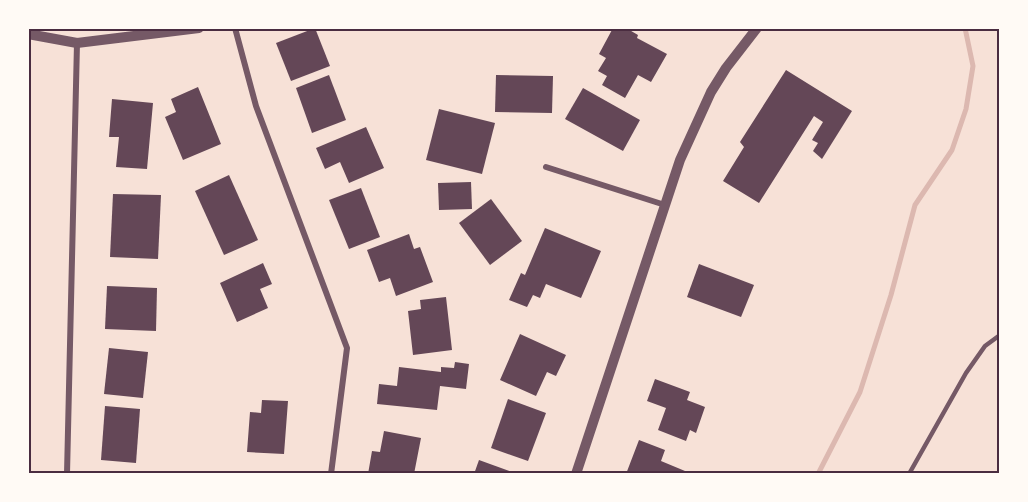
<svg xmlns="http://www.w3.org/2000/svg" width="1028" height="502" font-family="Poppins,sans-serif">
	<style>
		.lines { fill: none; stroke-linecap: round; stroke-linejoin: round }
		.stream { stroke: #dcb8b0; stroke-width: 5 }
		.building { fill: #644757 }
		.service { stroke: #755966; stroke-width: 4.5 }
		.minor { stroke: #755966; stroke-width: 6 }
		.tertiary { stroke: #755966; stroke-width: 10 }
		.neatline { fill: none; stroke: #4a2c40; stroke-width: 2 }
	</style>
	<rect width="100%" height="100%" fill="#f7e1d7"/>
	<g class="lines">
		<!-- stream -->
		<polyline class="stream" points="818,474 860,392 891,295 915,205 952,150 966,109 973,66 965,28"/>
	</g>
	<!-- building -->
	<g class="building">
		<polygon points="315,28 330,66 291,81 276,43"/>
		<polygon points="613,28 626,28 638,35 637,38 667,54 651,82 638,75 625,98 602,85 607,76 598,71 606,58 599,54"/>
		<polygon points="786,70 852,111 822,159 813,151 818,143 812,140 823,122 814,116 759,203 723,181 744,147 740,142"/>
		<polygon points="329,75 346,120 312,133 296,88"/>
		<polygon points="496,75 553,76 552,113 495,112"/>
		<polygon points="198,87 221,144 183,160 165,117 176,112 171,99"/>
		<polygon points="583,88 640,120 623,151 565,119"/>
		<polygon points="112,99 153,103 147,169 116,167 119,137 109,137"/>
		<polygon points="439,109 495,123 482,174 426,160"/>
		<polygon points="366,127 384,168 349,183 340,162 325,169 316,148"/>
		<polygon points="229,175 258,240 224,255 195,191"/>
		<polygon points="471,182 472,209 439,210 438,183"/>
		<polygon points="361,188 380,237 349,249 329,200"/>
		<polygon points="113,194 161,195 158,259 110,257"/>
		<polygon points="491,199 522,241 490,265 459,223"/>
		<polygon points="545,228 601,251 581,298 546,284 540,298 533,295 527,307 509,300 521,273 525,275"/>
		<polygon points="409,234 414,249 420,247 433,282 396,296 390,278 379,282 367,250"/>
		<polygon points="263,263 272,284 260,289 268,308 237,322 220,283"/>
		<polygon points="699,264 754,285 741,317 687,297"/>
		<polygon points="107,286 157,288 156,331 105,329"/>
		<polygon points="446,297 452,350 413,355 408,311 421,309 420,300"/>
		<polygon points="520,334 566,355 556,376 547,372 536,396 500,380"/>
		<polygon points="109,348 148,352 143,398 104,394"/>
		<polygon points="455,362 469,364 466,389 440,386 437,410 377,404 379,384 397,386 399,367 441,372 441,367 454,368"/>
		<polygon points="655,379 690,392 687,400 705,407 696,433 690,430 686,441 658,430 666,408 647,401"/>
		<polygon points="508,399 546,413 528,461 491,448"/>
		<polygon points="262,400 288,401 284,454 247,452 250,412 261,413"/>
		<polygon points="105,406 140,409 136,463 101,460"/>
		<polygon points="384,431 421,438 414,474 368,474 372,451 380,452"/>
		<polygon points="639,440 665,450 661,461 685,471 683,474 626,474"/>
		<polygon points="479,460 515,473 515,474 474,474"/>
	</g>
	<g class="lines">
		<!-- service -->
		<polyline class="service" points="909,474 966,373 985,346 1000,335"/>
		<!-- minor -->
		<g class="minor">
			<polyline points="235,28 256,106 347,348 331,474"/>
			<polyline points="546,167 665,205"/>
			<polyline points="67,474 77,43"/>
		</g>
		<!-- tertiary -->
		<g class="tertiary">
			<polyline points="28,34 77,43 199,28"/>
			<polyline points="576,474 680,160 711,92 726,68 757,28"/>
		</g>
	</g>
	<!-- border -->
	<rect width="1028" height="502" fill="none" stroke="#fffaf5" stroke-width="60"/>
	<rect x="30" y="30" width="968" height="442" class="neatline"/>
</svg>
